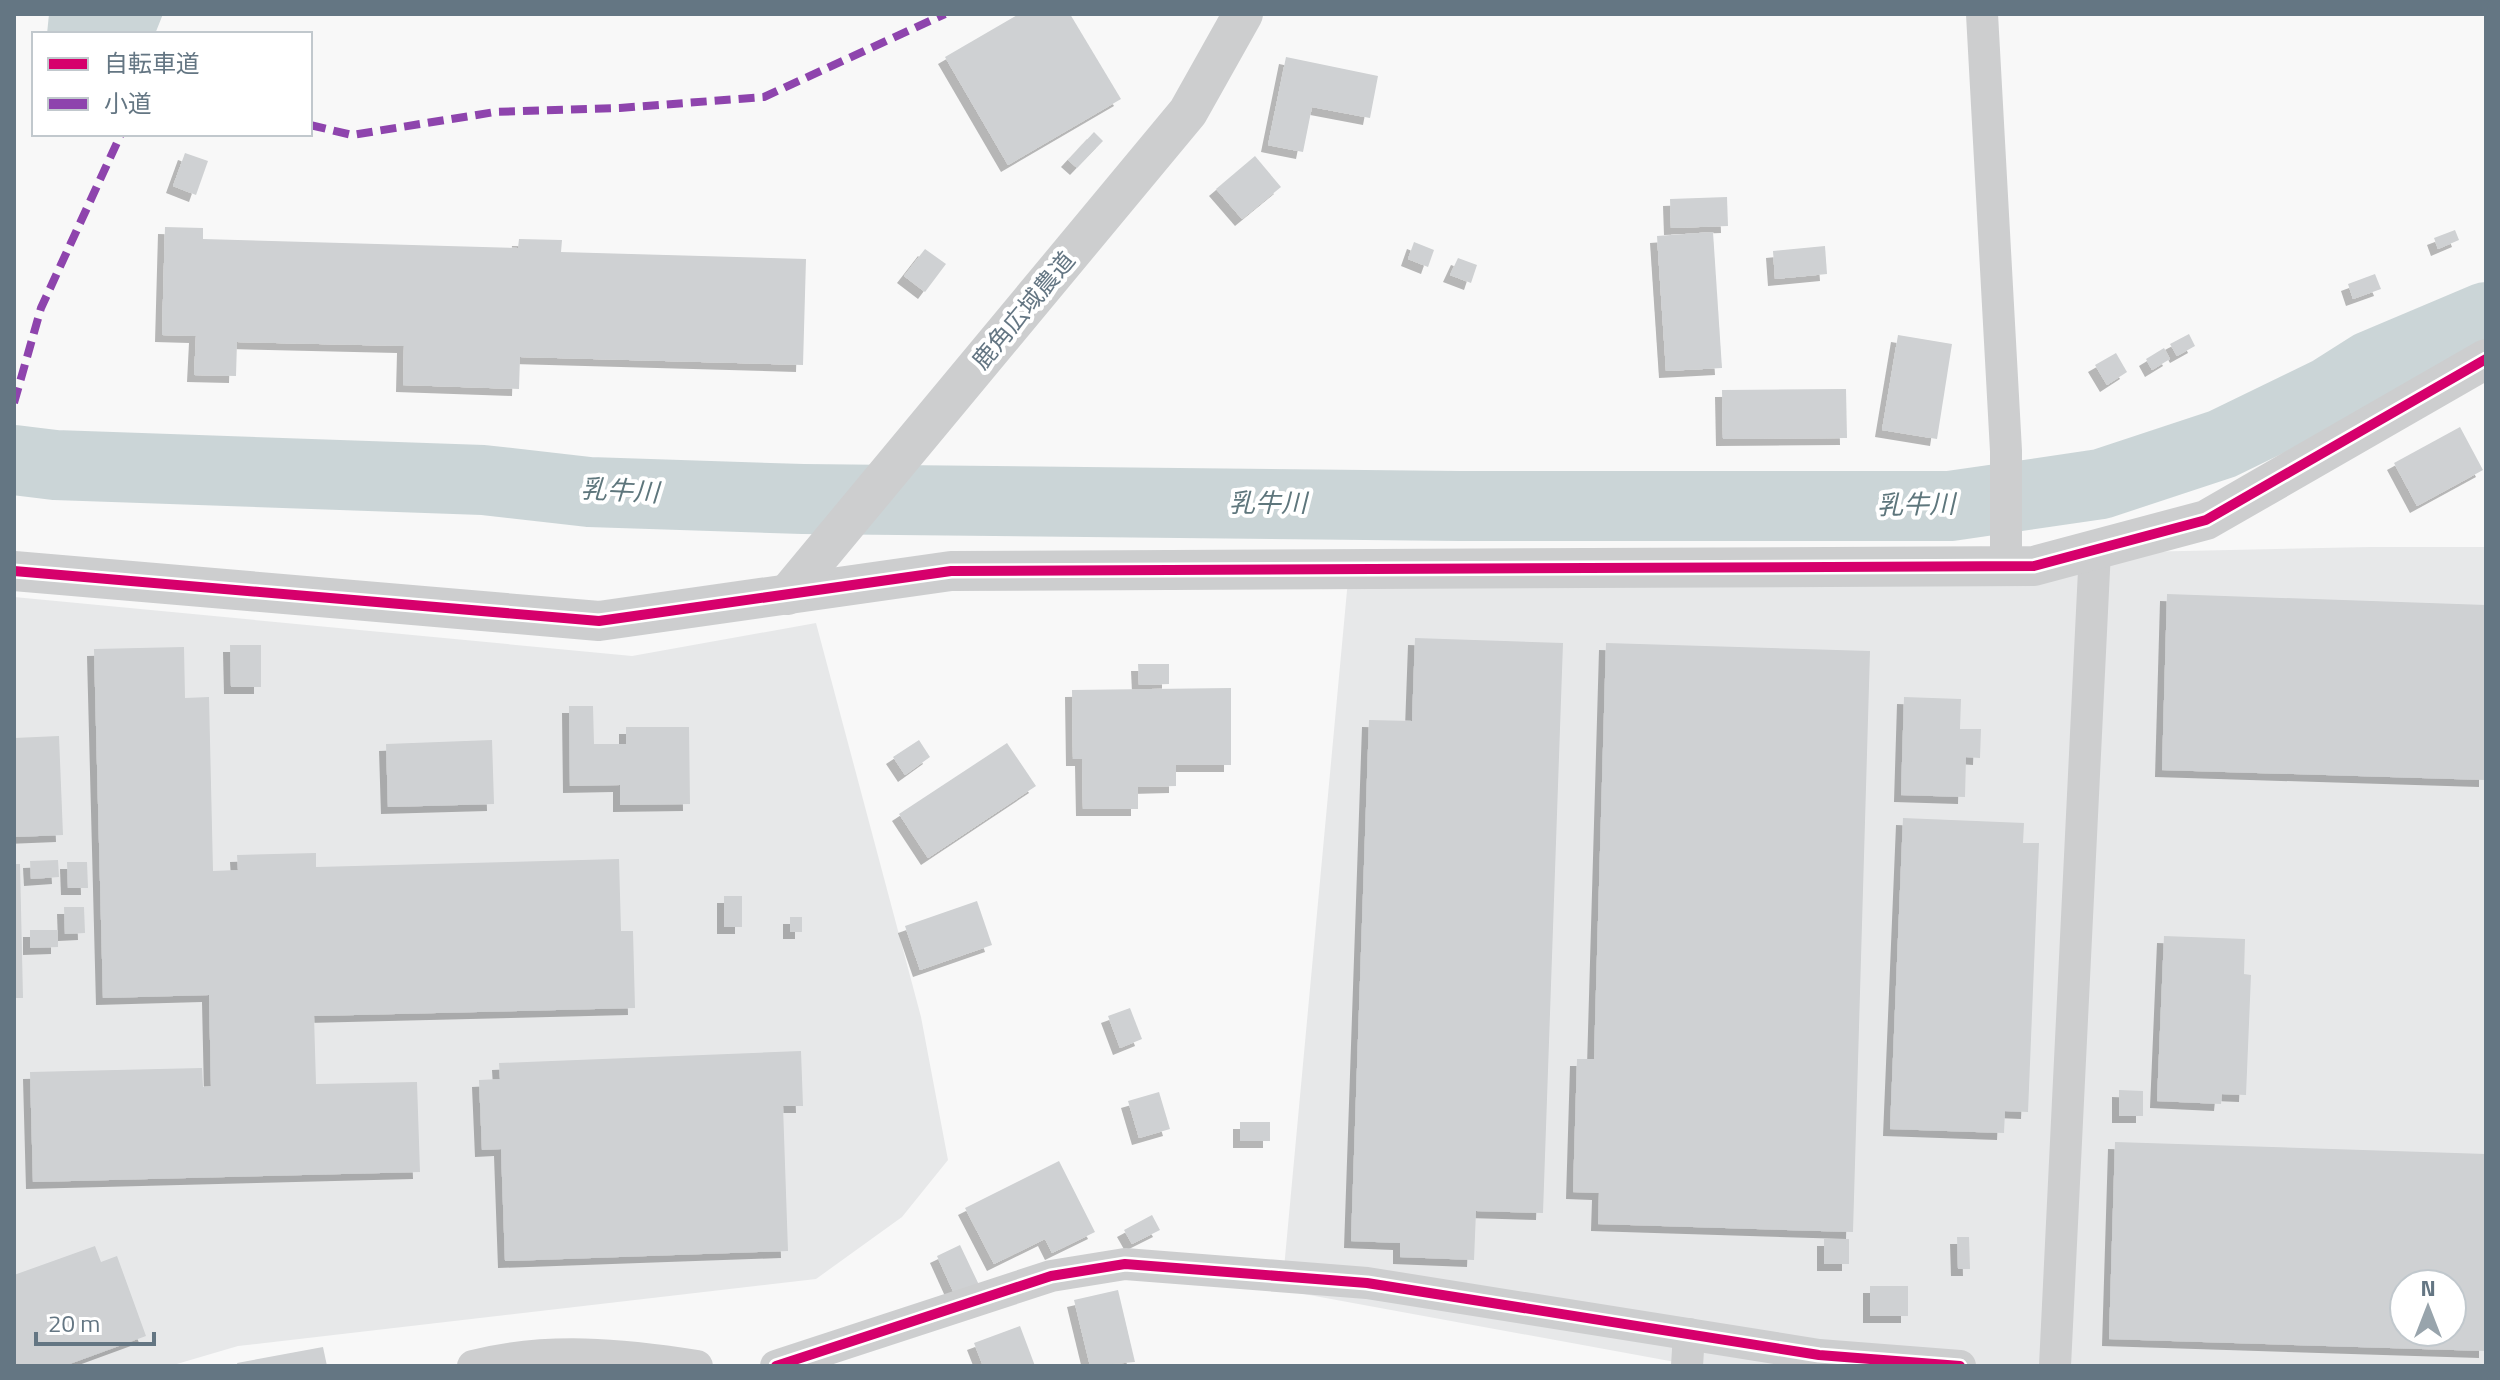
<svg xmlns="http://www.w3.org/2000/svg" width="2500" height="1380" font-family="'Titillium Web','Noto Sans JP',sans-serif">
	<style>
		.built { fill: #e7e8e9; fill-rule: evenodd }
		.water { fill: #cbd5d7 }
		.lines { fill: none; stroke-linecap: round; stroke-linejoin: round }
		.river { stroke: #cbd5d7; stroke-width: 70 }
		.building { fill: #cfd1d3; fill-rule: evenodd; filter: url(#shadow) }
		.minor { stroke: #cdcecf; stroke-width: 32 }
		.tertiary { stroke: #cdcecf; stroke-width: 40 }
		.quiet { stroke: #8e44ad; stroke-width: 8; stroke-dasharray: 16 8; stroke-linecap: butt }
		.cycleway-casing { stroke: #fff; stroke-width: 15 }
		.cycleway { stroke: #d6006c; stroke-width: 10 }
		.labels { text-anchor: middle; dominant-baseline: central; stroke-width: 8; stroke-linejoin: round; paint-order: stroke }
		.street-label { font-size: 24px; fill: #647683; stroke: #fff }
		.water-label { font-size: 26px; font-style: italic; fill: #5e767c; stroke: #fff }
	</style>
	<defs>
		<filter id="shadow"><feDropShadow dx="-7" dy="7" stdDeviation="0" flood-color="#0004"/></filter>
	</defs>
	<rect width="100%" height="100%" fill="#f8f8f8"/>
	<!-- built -->
	<g class="built">
		<path d="M2370,547h116v819h-789l-415,-76 67,-721zM2404,1284h48v48h-48z"/>
		<polygon points="14,597 632,656 816,623 921,1017 948,1160 902,1217 816,1279 238,1346 170,1366 14,1366"/>
	</g>
	<!-- water -->
	<polygon class="water" points="49,14 163,14 155,34 47,34"/>
	<g class="lines">
		<!-- river -->
		<polyline class="river" points="14,460 55,465 483,480 589,492 803,499 1460,506 1950,506 2101,484 2222,444 2329,392 2370,366 2486,317"/>
	</g>
	<!-- building -->
	<g class="building">
		<polygon points="1019,14 1070,14 1121,99 1008,165 945,57"/>
		<polygon points="1286,57 1378,76 1370,118 1312,107 1303,152 1268,145"/>
		<polygon points="1094,132 1103,141 1077,168 1068,160"/>
		<polygon points="185,153 208,161 196,195 173,186"/>
		<polygon points="1255,156 1281,187 1242,219 1216,189"/>
		<polygon points="1727,197 1728,226 1671,228 1670,199"/>
		<polygon points="165,227 203,228 203,239 518,248 519,239 562,240 561,252 806,259 803,365 520,357 519,389 403,385 404,346 237,342 236,376 194,375 196,336 162,335"/>
		<polygon points="2455,230 2459,240 2438,249 2434,238"/>
		<polygon points="1713,232 1722,368 1666,371 1657,236"/>
		<polygon points="1414,242 1434,250 1428,267 1408,259"/>
		<polygon points="1825,246 1827,274 1775,279 1773,251"/>
		<polygon points="925,249 946,264 925,292 904,276"/>
		<polygon points="1458,258 1477,265 1471,283 1450,275"/>
		<polygon points="2375,274 2381,289 2353,299 2348,284"/>
		<polygon points="2189,334 2195,346 2177,356 2170,344"/>
		<polygon points="1898,335 1952,344 1937,439 1882,430"/>
		<polygon points="2164,348 2170,359 2152,370 2146,359"/>
		<polygon points="2116,353 2127,372 2107,385 2095,365"/>
		<polygon points="1846,389 1847,438 1723,439 1722,390"/>
		<polygon points="2460,427 2483,470 2417,506 2394,463"/>
		<polygon points="2167,594 2486,605 2486,780 2162,770"/>
		<polygon points="1415,638 1563,643 1543,1213 1476,1211 1474,1260 1400,1257 1400,1243 1351,1241 1369,720 1412,721"/>
		<polygon points="1606,643 1870,651 1853,1232 1598,1224 1599,1193 1573,1192 1577,1059 1594,1059"/>
		<polygon points="230,645 261,645 261,687 231,687"/>
		<polygon points="184,647 185,698 209,697 213,871 238,870 237,855 316,853 316,867 619,859 621,931 633,931 635,1008 314,1016 316,1084 417,1082 420,1172 33,1182 30,1072 202,1068 203,1087 211,1086 209,995 103,998 94,649"/>
		<polygon points="1138,664 1169,664 1169,684 1139,685"/>
		<polygon points="1231,688 1231,765 1176,765 1176,786 1138,787 1138,809 1083,809 1082,759 1073,759 1072,690"/>
		<polygon points="1904,697 1961,699 1960,729 1981,729 1980,758 1966,757 1965,797 1901,795"/>
		<polygon points="569,706 593,706 594,744 626,744 626,727 689,727 690,804 620,805 620,785 570,786"/>
		<polygon points="59,736 63,835 14,837 14,738"/>
		<polygon points="492,740 494,804 388,807 386,744"/>
		<polygon points="919,740 930,757 905,775 893,757"/>
		<polygon points="1007,743 1036,786 928,858 899,814"/>
		<polygon points="1903,818 2024,823 2023,843 2039,843 2028,1112 2005,1111 2004,1133 1890,1129"/>
		<polygon points="58,860 59,877 31,879 30,861"/>
		<polygon points="67,862 87,862 88,888 68,888"/>
		<polygon points="14,864 20,864 23,998 14,998"/>
		<rect x="724" y="896" width="18" height="31"/>
		<polygon points="977,901 992,945 920,970 905,926"/>
		<polygon points="64,907 84,907 85,933 65,934"/>
		<rect x="790" y="917" width="12" height="15"/>
		<polygon points="30,930 58,930 58,947 30,948"/>
		<polygon points="2164,936 2245,939 2244,974 2251,975 2246,1095 2222,1094 2221,1104 2157,1101"/>
		<polygon points="1130,1008 1142,1039 1120,1048 1108,1016"/>
		<polygon points="801,1051 803,1106 783,1106 788,1251 505,1261 501,1149 482,1150 479,1080 500,1079 499,1063"/>
		<polygon points="2119,1090 2143,1091 2143,1116 2119,1116"/>
		<polygon points="1159,1092 1170,1129 1139,1138 1128,1101"/>
		<rect x="1240" y="1122" width="30" height="19"/>
		<path d="M2115,1142l371,12v197l-377,-12zM2404,1284h48v48h-48z"/>
		<polygon points="1059,1161 1095,1232 1052,1253 1045,1239 994,1264 965,1208"/>
		<polygon points="1152,1215 1160,1230 1132,1244 1124,1230"/>
		<polygon points="1957,1237 1969,1237 1970,1269 1958,1269"/>
		<rect x="1824" y="1239" width="25" height="25"/>
		<polygon points="960,1245 980,1287 956,1298 937,1256"/>
		<polygon points="95,1246 101,1262 117,1256 146,1336 64,1366 14,1366 14,1275"/>
		<rect x="1870" y="1286" width="38" height="30"/>
		<polygon points="1118,1290 1135,1362 1090,1366 1074,1300"/>
		<polygon points="1020,1326 1035,1366 983,1366 974,1343"/>
		<polygon points="323,1347 327,1366 238,1366 237,1363"/>
	</g>
	<g class="lines">
		<!-- minor -->
		<g class="minor">
			<polyline points="1982,14 2006,451 2006,566"/>
			<path d="M473,1366c73,-19 150,-12 224,0"/>
			<polyline points="776,1366 1051,1276 1125,1264 1367,1283 1819,1355 1960,1366"/>
			<polyline points="1687,1366 1689,1334"/>
			<polyline points="2055,1366 2095,550"/>
		</g>
		<!-- tertiary -->
		<g class="tertiary">
			<polyline points="14,571 599,621 951,571 2034,566 2206,520 2486,359"/>
			<polyline points="787,595 1188,112 1243,14"/>
		</g>
		<!-- quiet -->
		<g class="quiet">
			<polyline points="310,125 352,135 495,112 620,108 764,97 945,14"/>
			<polyline points="14,403 41,308 121,134"/>
		</g>
		<!-- cycleway casing -->
		<g class="cycleway-casing">
			<g id="cycleway">
				<polyline points="14,571 599,621 951,571 2034,566 2206,520 2486,359"/>
				<polyline points="776,1366 1051,1276 1125,1264 1367,1283 1819,1355 1960,1366"/>
			</g>
		</g>
		<!-- cycleway -->
		<use href="#cycleway" class="cycleway"/>
	</g>
	<g class="labels">
		<!-- street labels -->
		<g class="street-label">
			<text transform="translate(1023 310) rotate(-50)">鹿角広域農道</text>
		</g>
		<!-- water labels -->
		<g class="water-label">
			<text transform="translate(620 490) rotate(3)">乳牛川</text>
			<text x="1268" y="502">乳牛川</text>
			<text transform="translate(1916 504) rotate(-1)">乳牛川</text>
		</g>
	</g>
	<!-- border -->
	<rect width="2500" height="1380" fill="none" stroke="#647683" stroke-width="32"/>
	<!-- legend -->
	<rect x="32" y="32" width="280" height="104" fill="#ffffff" stroke="#c1c8cd" stroke-width="2"/>
	<rect x="48" y="58" width="40" height="12" fill="#d6006c" stroke="#c1c8cd" stroke-width="2"/>
	<text x="104" y="72" font-size="24" fill="#647683">自転車道</text>
	<rect x="48" y="98" width="40" height="12" fill="#8e44ad" stroke="#c1c8cd" stroke-width="2"/>
	<text x="104" y="112" font-size="24" fill="#647683">小道</text>
	<!-- north arrow -->
	<g transform="translate(2428 1308)"><circle r="38" fill="#ffffff" stroke="#c1c8cd" stroke-width="2"/>
	<path d="M0-6L14 30L0 20L-14 30Z" fill="#98a4ac"/>
	<text y="-12" font-size="22" font-weight="bold" text-anchor="middle" fill="#647683">N</text>
	</g>
	<!-- scale -->
	<path d="M36 1332v12h118v-12" fill="none" stroke="#647683" stroke-width="4"/>
	<text x="48" y="1332" font-size="24" fill="#647683" stroke="#ffffff" stroke-width="6" paint-order="stroke">20 m</text>
</svg>
